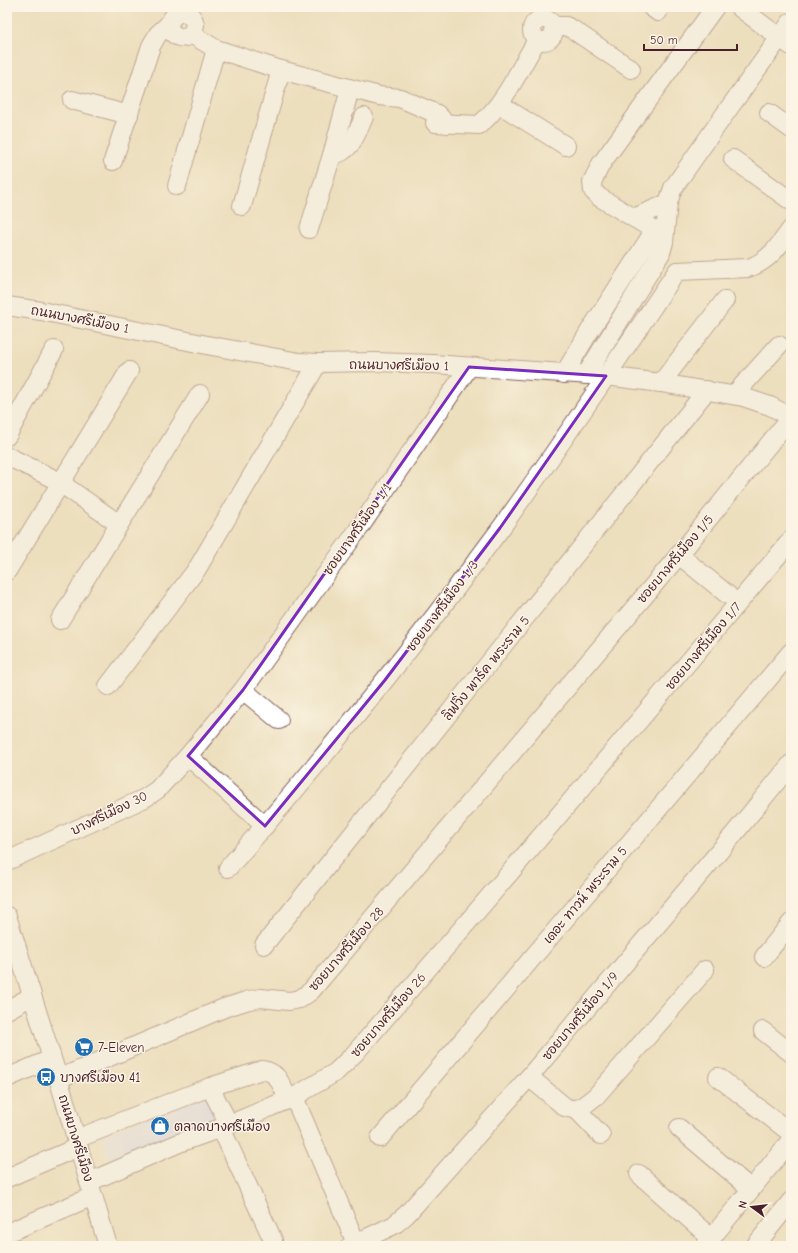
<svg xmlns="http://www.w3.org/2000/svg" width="798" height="1253" font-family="'Comic Neue','Playpen Sans Thai',sans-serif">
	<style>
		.built { fill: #d7d7f8 }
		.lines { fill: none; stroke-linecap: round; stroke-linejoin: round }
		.minor-casing { stroke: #83625e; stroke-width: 20 }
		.minor { stroke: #fff; stroke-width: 18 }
		.marked { fill: none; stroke: #7b2cbf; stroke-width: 3; stroke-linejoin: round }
		.labels { text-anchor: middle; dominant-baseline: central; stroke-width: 3; stroke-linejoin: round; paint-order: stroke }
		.street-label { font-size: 13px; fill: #4a1f2b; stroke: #fcf5e5 }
		.poi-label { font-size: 13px; fill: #4a1f2b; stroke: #fcf5e5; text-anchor: start }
	</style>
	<rect width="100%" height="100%" fill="#fcf5e5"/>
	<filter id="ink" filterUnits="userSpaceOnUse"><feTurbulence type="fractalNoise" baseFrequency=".025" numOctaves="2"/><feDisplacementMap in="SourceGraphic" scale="8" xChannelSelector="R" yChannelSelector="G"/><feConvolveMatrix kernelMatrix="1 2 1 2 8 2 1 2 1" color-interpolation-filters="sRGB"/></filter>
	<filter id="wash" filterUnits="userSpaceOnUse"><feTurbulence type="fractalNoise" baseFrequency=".012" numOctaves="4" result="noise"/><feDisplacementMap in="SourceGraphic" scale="16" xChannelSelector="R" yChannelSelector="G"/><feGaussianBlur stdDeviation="0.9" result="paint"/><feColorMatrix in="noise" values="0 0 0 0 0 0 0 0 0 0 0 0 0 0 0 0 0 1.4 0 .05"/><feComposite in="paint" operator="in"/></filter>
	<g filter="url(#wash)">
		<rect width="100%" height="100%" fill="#ecdfbd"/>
		<!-- built -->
		<polygon class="built" points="208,1092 218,1116 111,1161 101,1136"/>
	</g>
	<g filter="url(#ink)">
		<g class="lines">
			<!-- minor casing -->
			<g class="minor-casing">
				<g id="minor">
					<polyline points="651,7 658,12"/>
					<polyline points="739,7 791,46"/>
					<path d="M182,12c8,1 12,6 13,13 -4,18 -22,15 -27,0 4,-7 6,-11 14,-13z"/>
					<circle cx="543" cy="30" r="11"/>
					<polyline points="553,26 566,26 572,29 631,69"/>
					<polyline points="191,34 216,49 281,70 379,96 400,98 437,114 447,124"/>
					<polyline points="72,100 129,115"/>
					<polyline points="499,104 566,146"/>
					<polyline points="769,113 791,129"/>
					<path d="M435,123l44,2c25,-20 41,-57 58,-85"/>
					<path d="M332,155c19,-2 25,-23 32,-38"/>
					<polyline points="733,159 791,201"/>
					<polyline points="113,161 151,46 158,34 168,25"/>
					<polyline points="177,186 216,49"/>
					<polyline points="242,206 281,70"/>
					<polyline points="634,218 668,203"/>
					<polyline points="309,229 332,155 350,89"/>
					<polyline points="664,236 599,197 593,191 592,182 601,164 715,7"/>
					<polyline points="7,306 41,311 212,346 299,362 318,363 375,362 433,364 606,376 661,383 743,397 770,406 791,417"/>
					<polyline points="564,374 589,332 649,239"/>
					<polyline points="586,375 661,253 664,242 668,203 673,188 727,111 791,22"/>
					<polyline points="661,383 725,300"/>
					<polyline points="734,395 779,345"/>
					<polyline points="7,436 54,350"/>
					<polyline points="7,456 56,480 119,524"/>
					<polyline points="679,555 728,595"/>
					<polyline points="7,571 129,371"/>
					<polyline points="60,620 200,394"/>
					<polyline points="108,686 197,569 318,363"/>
					<polyline points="243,690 279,720"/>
					<polyline points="188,756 265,826"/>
					<polyline points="7,861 145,798 157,790 188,756 243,690 360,527 469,367"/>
					<path d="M228,868c96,-109 187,-223 273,-340 61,-84 118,-171 176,-257l71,-3c20,-6 31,-22 43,-39"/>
					<polyline points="7,916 56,1071 108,1246"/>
					<polyline points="264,945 707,390"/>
					<polyline points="764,957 791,923"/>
					<polyline points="7,1010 32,996"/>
					<polyline points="763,1031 791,1053"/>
					<path d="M529,1077l36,30c14,6 20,-3 31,-11l109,-126"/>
					<polyline points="718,1077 791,1133"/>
					<polyline points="7,1078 51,1059"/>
					<polyline points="58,1079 224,1008 249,1000 261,998 289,1001 300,999 311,991 679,555 791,417"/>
					<polyline points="210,1087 229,1124"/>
					<polyline points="294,1097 356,1243"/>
					<polyline points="577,1110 601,1135"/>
					<polyline points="221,1128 273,1240"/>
					<polyline points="679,1128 751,1189"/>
					<polyline points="380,1138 791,652"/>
					<path d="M76,1139l134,-52 52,-17c17,2 19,15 26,29"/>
					<polyline points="639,1174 711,1238"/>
					<polyline points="7,1178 78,1147"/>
					<path d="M89,1182l90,-39 42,-15 73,-31 42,-25 19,-19c147,-170 292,-341 436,-513"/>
					<polyline points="7,1233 93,1196"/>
					<polyline points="350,1246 394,1225 406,1215 529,1077 734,834 791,764"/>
					<polyline points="705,1246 791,1140"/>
					<polyline points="755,1246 791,1201"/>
				</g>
			</g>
			<!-- minor -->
			<use href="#minor" class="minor"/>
		</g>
	</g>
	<!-- marked area -->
	<path d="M0 0H798V1253H0ZM469,367l137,9 -106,152 -115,152 -120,146 -77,-70 55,-66z" fill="#ecdfbd" fill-opacity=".55" fill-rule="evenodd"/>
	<path class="marked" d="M469,367l137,9 -106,152 -115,152 -120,146 -77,-70 55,-66z"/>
	<!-- icons -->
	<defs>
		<g id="supermarket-disc" transform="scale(1)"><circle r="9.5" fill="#1f6fb2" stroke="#fcf5e5"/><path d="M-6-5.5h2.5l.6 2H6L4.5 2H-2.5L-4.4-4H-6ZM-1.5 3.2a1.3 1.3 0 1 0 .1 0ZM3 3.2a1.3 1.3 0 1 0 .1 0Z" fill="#fff"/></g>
		<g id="bus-disc" transform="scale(1)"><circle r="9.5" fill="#1f6fb2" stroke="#fcf5e5"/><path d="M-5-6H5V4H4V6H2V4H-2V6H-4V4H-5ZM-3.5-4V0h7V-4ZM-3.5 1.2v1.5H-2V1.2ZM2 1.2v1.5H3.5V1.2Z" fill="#fff"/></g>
		<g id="shop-disc" transform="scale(1)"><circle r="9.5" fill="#1f6fb2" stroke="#fcf5e5"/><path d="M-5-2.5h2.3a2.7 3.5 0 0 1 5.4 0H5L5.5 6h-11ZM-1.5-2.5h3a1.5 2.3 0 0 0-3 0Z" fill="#fff"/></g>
	</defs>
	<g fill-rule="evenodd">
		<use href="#supermarket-disc" x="84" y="1047"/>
		<use href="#bus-disc" x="46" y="1077"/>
		<use href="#shop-disc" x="160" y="1126"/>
	</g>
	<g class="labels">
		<!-- street labels -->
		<g class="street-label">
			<text transform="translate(80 319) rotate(11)">ถนนบางศรีเมือง 1</text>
			<text transform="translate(399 365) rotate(1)">ถนนบางศรีเมือง 1</text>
			<text transform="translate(357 529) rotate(-55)">ซอยบางศรีเมือง 1/1</text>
			<text transform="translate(675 559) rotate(-50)">ซอยบางศรีเมือง 1/5</text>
			<text transform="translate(442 606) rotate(-53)">ซอยบางศรีเมือง 1/3</text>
			<text transform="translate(703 646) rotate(-50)">ซอยบางศรีเมือง 1/7</text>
			<text transform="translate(486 668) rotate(-51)">ลิฟวิ่ง พาร์ค พระราม 5</text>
			<text transform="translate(109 813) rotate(-26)">บางศรีเมือง 30</text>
			<text transform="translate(585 895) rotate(-50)">เดอะ ทาวน์ พระราม 5</text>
			<text transform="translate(346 949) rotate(-49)">ซอยบางศรีเมือง 28</text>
			<text transform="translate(388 1015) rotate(-49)">ซอยบางศรีเมือง 26</text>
			<text transform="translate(580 1016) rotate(-50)">ซอยบางศรีเมือง 1/9</text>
			<text transform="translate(76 1138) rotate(73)">ถนนบางศรีเมือง</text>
		</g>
		<!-- poi labels -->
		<g class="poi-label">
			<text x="98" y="1047">7-Eleven</text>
			<text x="60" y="1077">บางศรีเมือง 41</text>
			<text x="174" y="1126">ตลาดบางศรีเมือง</text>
		</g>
	</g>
	<!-- margin -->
	<rect width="798" height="1253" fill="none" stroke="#fcf5e5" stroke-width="24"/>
	<!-- north arrow -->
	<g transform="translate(752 1207) rotate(285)" stroke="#fcf5e5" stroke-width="3" paint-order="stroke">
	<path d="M0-3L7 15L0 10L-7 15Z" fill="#4a1f2b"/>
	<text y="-6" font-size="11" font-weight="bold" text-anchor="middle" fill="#4a1f2b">N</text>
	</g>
	<!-- scale -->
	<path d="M644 44v6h93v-6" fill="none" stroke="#4a1f2b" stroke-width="2"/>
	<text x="650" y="44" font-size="12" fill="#4a1f2b" stroke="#fcf5e5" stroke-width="3" paint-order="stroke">50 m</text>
</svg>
